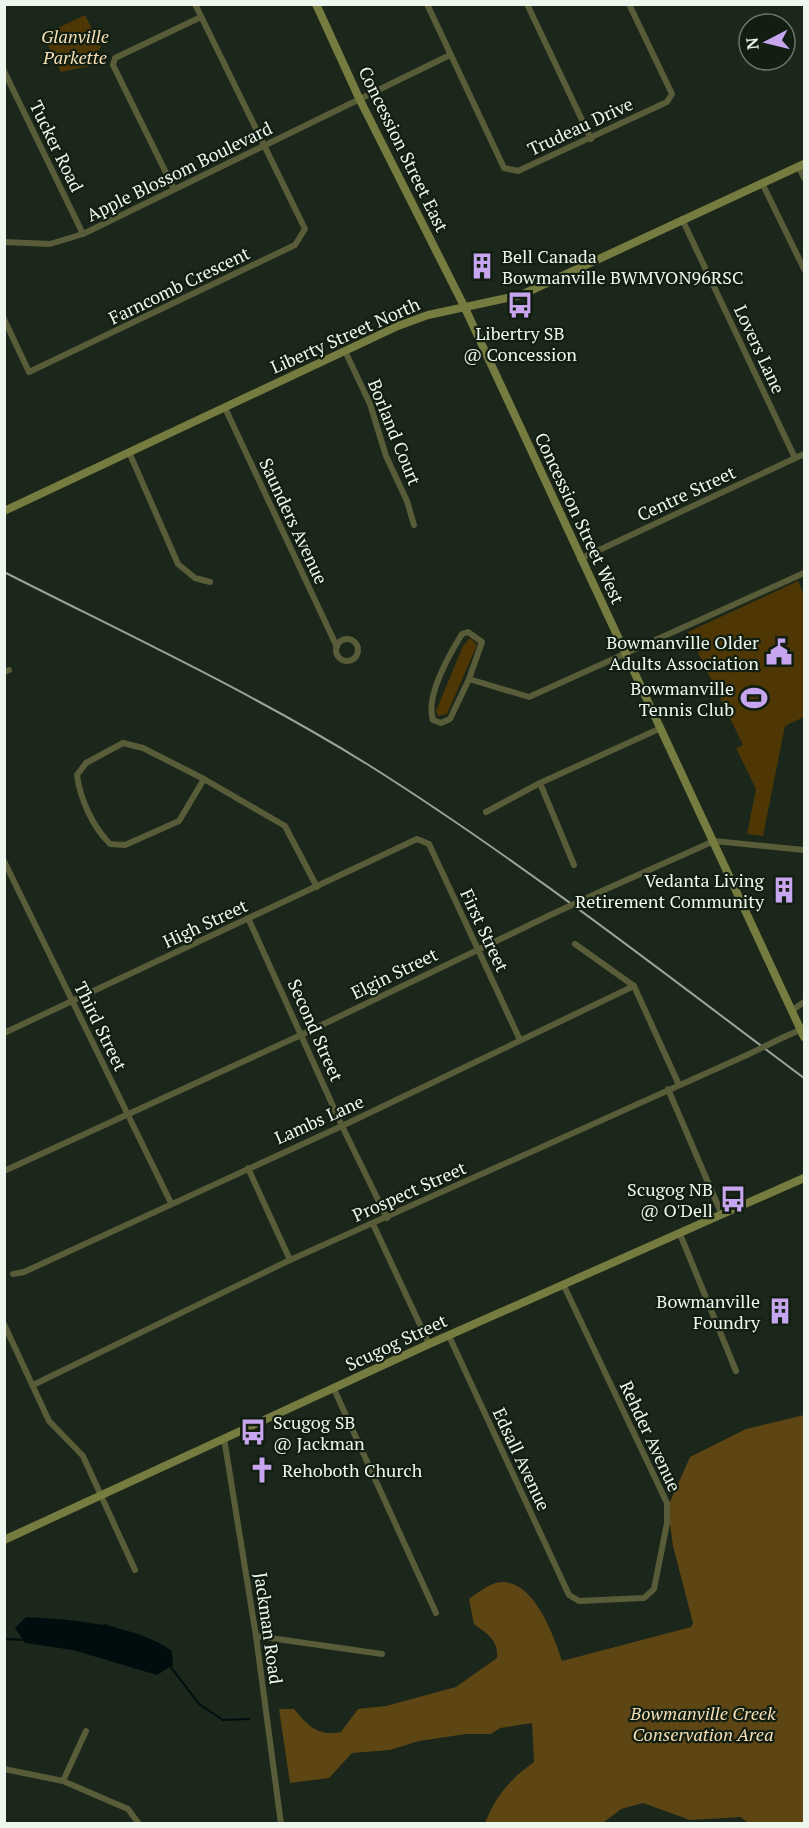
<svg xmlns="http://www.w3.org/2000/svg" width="809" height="1828" font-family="'PT Serif',serif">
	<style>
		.green { fill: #4e3704 }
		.forest { fill: #5e4514 }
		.water { fill: #000d0f }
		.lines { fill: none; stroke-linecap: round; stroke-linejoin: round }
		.stream { stroke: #000d0f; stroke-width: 2 }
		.street { stroke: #585c38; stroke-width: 6 }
		.secondary { stroke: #767b40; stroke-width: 8 }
		.rail { stroke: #99a399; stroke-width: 2 }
		.street-bridge { stroke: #585c38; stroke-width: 6 }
		.labels { text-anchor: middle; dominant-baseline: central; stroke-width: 4.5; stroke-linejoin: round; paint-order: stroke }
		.park-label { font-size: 18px; font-style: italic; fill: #f7dfb5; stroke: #111e11 }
		.street-label { font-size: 18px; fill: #eef7ee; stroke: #111e11 }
		.poi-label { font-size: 18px; fill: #eef7ee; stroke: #111e11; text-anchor: end }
	</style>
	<rect width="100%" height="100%" fill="#1a271a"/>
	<!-- green -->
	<g class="green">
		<polygon points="85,15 101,47 96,54 95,65 61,72 43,35"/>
		<polygon points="798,581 804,595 804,717 785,726 763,836 747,834 756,789 736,748 743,745 688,632"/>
		<polygon points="470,638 477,645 447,714 438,716 436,711 463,646"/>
	</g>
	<!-- forest -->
	<path class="forest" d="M804,1415v408h-56l-7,-6 -51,3 -47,-17 -22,6 -18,14h-118c11,-27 25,-44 49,-61l-2,-39 -32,5 -9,6h-25l-47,7 -29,9 -38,3 -23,25 -39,5 -11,-74h15c13,16 24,28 47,23l17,-23 28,-3 70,-19 41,-29c2,-18 -10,-24 -23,-34l-5,-25c7,-5 16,-12 24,-15 37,-14 61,51 69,77l129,-34 2,-4 -20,-77 -4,-29 1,-15 20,-45 56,-28z"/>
	<!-- water -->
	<path class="water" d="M26,1617c43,2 111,8 146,34l1,14 -16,10 -84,-25 -48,-7 -10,-15z"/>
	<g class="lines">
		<!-- stream -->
		<g class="stream">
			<polyline points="100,1627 105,1625 131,1634"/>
			<polyline points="4,1639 26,1640"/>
			<polyline points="170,1666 199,1704 223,1720 249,1719"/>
		</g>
		<!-- street -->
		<g class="street">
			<polyline points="427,4 504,168 518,171 667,102 672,94 629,4"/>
			<polyline points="527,4 591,139"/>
			<polyline points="4,71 83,234"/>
			<polyline points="799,167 804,178"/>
			<polyline points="762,183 804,269"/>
			<polyline points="174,189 113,65 115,58 201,17"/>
			<polyline points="682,219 795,458"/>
			<polyline points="4,242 50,244 83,234 450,55"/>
			<polyline points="4,319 29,372 295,245 305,229 195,4"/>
			<polyline points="345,351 370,404 386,456 407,501 414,525"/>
			<polyline points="225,408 337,647"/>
			<polyline points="129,452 178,564 195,578 210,582"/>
			<polyline points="580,559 804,454"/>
			<path d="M468,632l14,10 -13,37 -19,40 -9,4 -8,-3c-8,-24 16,-65 29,-86z"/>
			<circle cx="347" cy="650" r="11"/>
			<polyline points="4,672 9,670"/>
			<polyline points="469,679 529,697 804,573"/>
			<path d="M204,779l-25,42 -54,24 -15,-1c-17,-17 -30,-45 -33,-69l9,-12 37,-20 20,5 61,31 81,47 32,61"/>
			<polyline points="540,783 574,865"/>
			<polyline points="486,812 540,783 661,728"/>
			<polyline points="4,861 171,1203"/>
			<polyline points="602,891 714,841 804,850"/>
			<polyline points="249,920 342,1126 387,1218"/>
			<polyline points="575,944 634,986 679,1085"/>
			<polyline points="791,1011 804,1002"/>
			<polyline points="4,1033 417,839 429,844 520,1040"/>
			<polyline points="784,1037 800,1030"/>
			<polyline points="668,1089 722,1215"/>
			<polyline points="248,1168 290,1260"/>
			<polyline points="4,1171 301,1035 546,917"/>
			<polyline points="373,1224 429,1344"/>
			<polyline points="680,1234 736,1371"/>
			<polyline points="13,1274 24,1272 342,1126 634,986"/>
			<polyline points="4,1324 49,1421 83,1456 135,1570"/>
			<polyline points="449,1336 569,1595 579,1601 644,1598 654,1589 667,1523 667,1503 564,1286"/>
			<polyline points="33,1385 290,1260 747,1055"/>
			<polyline points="334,1389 436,1613"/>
			<polyline points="224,1438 256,1636 281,1824"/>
			<polyline points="256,1636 382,1654"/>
			<polyline points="4,1769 63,1781 128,1809 139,1824"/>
			<polyline points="63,1781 86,1731"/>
		</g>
		<!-- secondary -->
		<g class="secondary">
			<polyline points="316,4 359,98 464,306 804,1037"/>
			<polyline points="4,511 398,326 428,315 521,295 804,164"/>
			<polyline points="4,1540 429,1344 804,1178"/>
		</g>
		<!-- rail -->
		<path class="rail" d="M4,572c122,62 247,120 363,192 151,95 294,207 437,314"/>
		<!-- street-bridge -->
		<g class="street-bridge">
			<polyline points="546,917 602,891"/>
			<polyline points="747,1055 784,1037"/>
		</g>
	</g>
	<!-- icons -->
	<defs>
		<g id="building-bare" transform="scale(2.07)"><path d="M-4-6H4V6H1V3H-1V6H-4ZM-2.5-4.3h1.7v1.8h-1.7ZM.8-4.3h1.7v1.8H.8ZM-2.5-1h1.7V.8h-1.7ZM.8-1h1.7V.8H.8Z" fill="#c7a6ef" stroke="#111e11" stroke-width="2.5" paint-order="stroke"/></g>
		<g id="bus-bare" transform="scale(2.07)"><path d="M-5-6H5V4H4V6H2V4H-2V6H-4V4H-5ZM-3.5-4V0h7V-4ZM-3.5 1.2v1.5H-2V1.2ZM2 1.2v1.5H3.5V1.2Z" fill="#c7a6ef" stroke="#111e11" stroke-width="2.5" paint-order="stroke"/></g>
		<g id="civic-bare" transform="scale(2.07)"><path d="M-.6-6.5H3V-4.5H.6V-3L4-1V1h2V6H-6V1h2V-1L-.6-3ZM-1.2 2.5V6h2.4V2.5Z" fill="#c7a6ef" stroke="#111e11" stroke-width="2.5" paint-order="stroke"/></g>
		<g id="stadium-bare" transform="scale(2.07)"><path d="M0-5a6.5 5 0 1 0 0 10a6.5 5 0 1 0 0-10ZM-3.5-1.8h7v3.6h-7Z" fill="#c7a6ef" stroke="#111e11" stroke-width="2.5" paint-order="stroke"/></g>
		<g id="church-bare" transform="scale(2.07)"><path d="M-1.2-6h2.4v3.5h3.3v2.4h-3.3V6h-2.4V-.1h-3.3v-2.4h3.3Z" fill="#c7a6ef" stroke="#111e11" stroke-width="2.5" paint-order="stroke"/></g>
	</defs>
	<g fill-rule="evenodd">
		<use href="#building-bare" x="482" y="266"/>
		<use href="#bus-bare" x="520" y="305"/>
		<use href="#civic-bare" x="779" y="652"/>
		<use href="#stadium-bare" x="754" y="698"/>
		<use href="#building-bare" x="784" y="890"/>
		<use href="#bus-bare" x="733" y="1199"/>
		<use href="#building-bare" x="780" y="1311"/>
		<use href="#bus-bare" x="253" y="1432"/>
		<use href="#church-bare" x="262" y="1470"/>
	</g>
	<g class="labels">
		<!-- park labels -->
		<g class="park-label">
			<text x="75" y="36">Glanville<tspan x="75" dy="21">Parkette</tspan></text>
			<text x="703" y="1713">Bowmanville Creek<tspan x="703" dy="21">Conservation Area</tspan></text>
		</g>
		<!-- street labels -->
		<g class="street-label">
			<text transform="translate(580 126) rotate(-25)">Trudeau Drive</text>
			<text transform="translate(57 146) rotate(64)">Tucker Road</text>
			<text transform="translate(404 149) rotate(64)">Concession Street East</text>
			<text transform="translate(179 171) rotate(-26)">Apple Blossom Boulevard</text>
			<text transform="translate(179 285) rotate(-26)">Farncomb Crescent</text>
			<text transform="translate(345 335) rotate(-24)">Liberty Street North</text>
			<text transform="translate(760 349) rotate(65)">Lovers Lane</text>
			<text transform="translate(395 432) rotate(68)">Borland Court</text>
			<text transform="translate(686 493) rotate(-25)">Centre Street</text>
			<text transform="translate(580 518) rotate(65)">Concession Street West</text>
			<text transform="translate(294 521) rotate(65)">Saunders Avenue</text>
			<text transform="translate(205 923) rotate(-25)">High Street</text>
			<text transform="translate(485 930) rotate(65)">First Street</text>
			<text transform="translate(394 973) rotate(-26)">Elgin Street</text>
			<text transform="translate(101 1026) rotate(64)">Third Street</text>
			<text transform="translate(316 1030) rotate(66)">Second Street</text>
			<text transform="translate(319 1119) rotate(-24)">Lambs Lane</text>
			<text transform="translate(409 1191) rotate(-24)">Prospect Street</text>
			<text transform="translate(396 1342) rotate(-25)">Scugog Street</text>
			<text transform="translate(651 1436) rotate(65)">Rehder Avenue</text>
			<text transform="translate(522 1459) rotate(65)">Edsall Avenue</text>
			<text transform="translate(269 1628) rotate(82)">Jackman Road</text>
		</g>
		<!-- poi labels -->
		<g class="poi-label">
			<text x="502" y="256" text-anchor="start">Bell Canada<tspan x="502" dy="21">Bowmanville BWMVON96RSC</tspan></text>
			<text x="520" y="333" text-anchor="middle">Libertry SB<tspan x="520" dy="21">@ Concession</tspan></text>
			<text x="759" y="642">Bowmanville Older<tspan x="759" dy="21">Adults Association</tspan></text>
			<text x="734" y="688">Bowmanville<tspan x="734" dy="21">Tennis Club</tspan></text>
			<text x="764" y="880">Vedanta Living<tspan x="764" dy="21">Retirement Community</tspan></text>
			<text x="713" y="1189">Scugog NB<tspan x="713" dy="21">@ O'Dell</tspan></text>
			<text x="760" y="1301">Bowmanville<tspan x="760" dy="21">Foundry</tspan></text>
			<text x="273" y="1422" text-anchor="start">Scugog SB<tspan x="273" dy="21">@ Jackman</tspan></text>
			<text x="282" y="1470" text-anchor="start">Rehoboth Church</text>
		</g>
	</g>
	<!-- border -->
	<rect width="809" height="1828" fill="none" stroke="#eef7ee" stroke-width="12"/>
	<!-- north arrow -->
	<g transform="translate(767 42) rotate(263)"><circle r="28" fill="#111e11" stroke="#697569" stroke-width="1.5"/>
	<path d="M0-4.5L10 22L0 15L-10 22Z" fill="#c7a6ef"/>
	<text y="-9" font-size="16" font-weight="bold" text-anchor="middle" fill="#eef7ee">N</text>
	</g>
</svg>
